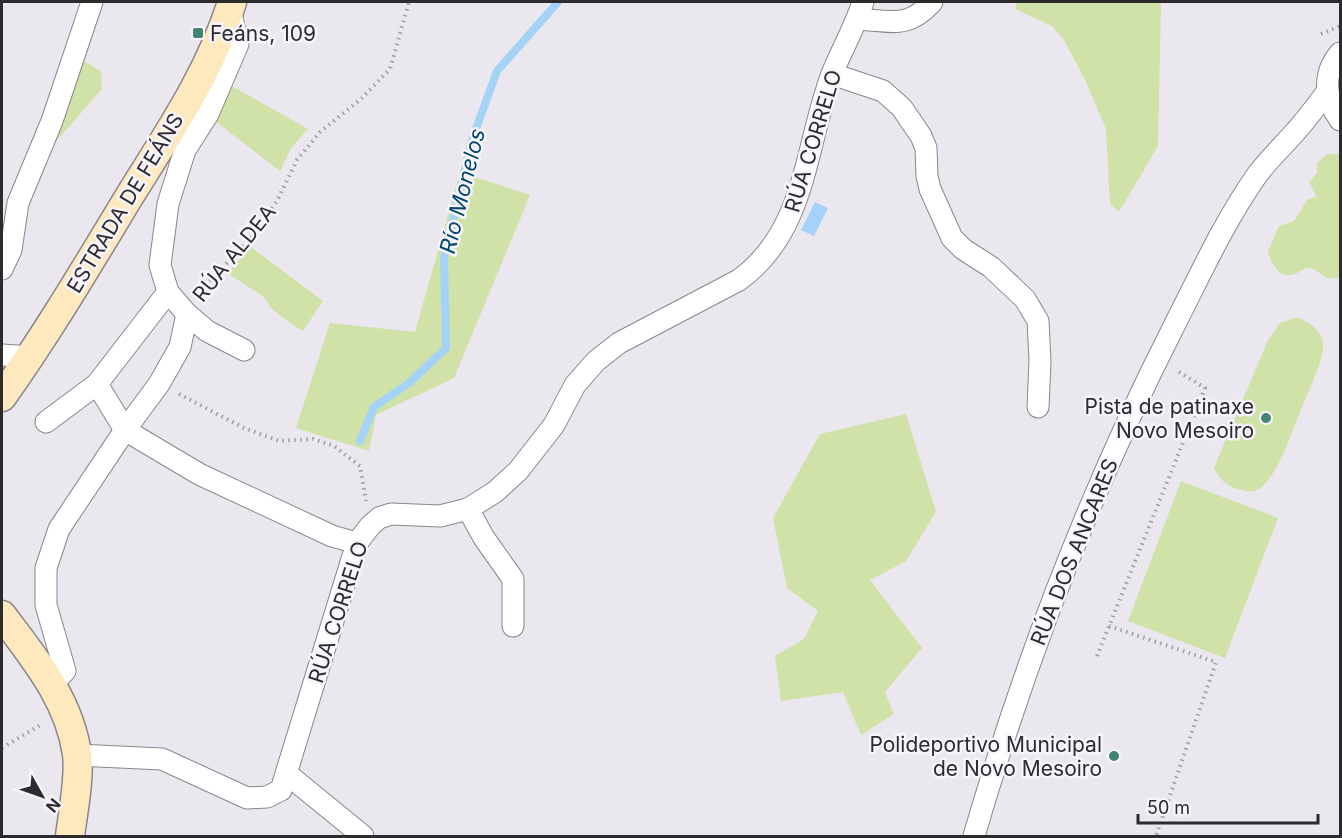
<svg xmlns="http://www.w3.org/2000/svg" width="1342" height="838" font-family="Inter,sans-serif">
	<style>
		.green { fill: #d0e2a7 }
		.water { fill: #a4d3f7 }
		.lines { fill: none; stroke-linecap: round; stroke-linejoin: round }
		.stream { stroke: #a4d3f7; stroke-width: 8 }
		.street-casing { stroke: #89868c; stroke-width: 23 }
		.secondary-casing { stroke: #89868c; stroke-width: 31 }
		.path { stroke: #a09da2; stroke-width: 4; stroke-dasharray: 1.5 4.5; stroke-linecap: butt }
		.street { stroke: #fff; stroke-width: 21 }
		.secondary { stroke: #fee9be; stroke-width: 28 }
		.poi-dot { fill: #428372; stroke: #f8f4fb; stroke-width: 2 }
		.labels { text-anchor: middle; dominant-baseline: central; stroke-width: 5; stroke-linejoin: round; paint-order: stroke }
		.poi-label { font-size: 21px; fill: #2c2b2d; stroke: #f8f4fb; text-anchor: end }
		.street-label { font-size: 21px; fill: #2c2b2d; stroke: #f8f4fb }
		.water-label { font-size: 22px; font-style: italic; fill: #00476c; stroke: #f8f4fb }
	</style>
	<rect width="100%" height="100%" fill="#ebe7ee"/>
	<!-- green -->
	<g class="green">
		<polygon points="1017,2 1161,2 1158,146 1119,212 1110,204 1106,129 1085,80 1064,40 1052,26 1015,9"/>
		<polygon points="78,58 102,72 101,79 102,89 58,139 52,133"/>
		<polygon points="232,86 308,129 291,148 280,171 215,121"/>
		<path d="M1340,153v125c-20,3 -16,-6 -30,-10 -5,-1 -8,3 -13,5 -16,8 -25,-7 -29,-21l11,-26 15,-5 14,-22 9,-2 -8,-15 8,-9v-10l9,-8z"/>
		<polygon points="460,172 530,195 454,378 376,415 369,451 296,428 330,323 415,332"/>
		<polygon points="251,247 323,301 303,331 291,324 271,308 264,297 227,273"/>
		<path d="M1297,317c12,5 27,14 26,29 0,16 -15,46 -21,61 -9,21 -24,70 -43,82 -7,4 -15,2 -22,0 -14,-6 -15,-8 -23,-21l54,-128 12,-17z"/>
		<polygon points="906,414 936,512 906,561 870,580 922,648 885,692 894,714 861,735 843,692 781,701 775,656 804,639 818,611 787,588 773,518 820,434"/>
		<polygon points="1181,481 1278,518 1225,658 1128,621"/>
	</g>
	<!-- water -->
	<polygon class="water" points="815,202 828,208 814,236 801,230"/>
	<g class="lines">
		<!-- stream -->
		<polyline class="stream" points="360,441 374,407 409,383 446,348 444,258 472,140 497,71 558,2"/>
		<!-- street casing -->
		<g class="street-casing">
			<g id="street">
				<polyline points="230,9 238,44 208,114 185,150 168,204 160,265 168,292 187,314 207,331 244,350"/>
				<path d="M858,19c33,2 50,10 74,-17"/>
				<path d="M1340,53c-18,21 -15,46 0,67"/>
				<polyline points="832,74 883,91 902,108 921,136 926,148 927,176 930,189 952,238 963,249 991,267 1025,299 1038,321 1040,361 1038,407"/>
				<polyline points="2,269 11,250 18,203 52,121 92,2"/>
				<polyline points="2,355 30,357"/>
				<polyline points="97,384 125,430 199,474 332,536 357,543"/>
				<polyline points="46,422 97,384 168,292"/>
				<polyline points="468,509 484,538 513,579 513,626"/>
				<polyline points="53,684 65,671 46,605 46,568 59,529 125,430 159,384 180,347 187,314"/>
				<path d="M77,755l85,4 85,39 20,-1 14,-7 76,-247 13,-17 9,-8 12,-4 49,2 28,-7 27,-17 23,-21 36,-46 21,-40 21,-24 23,-18 120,-63c68,-49 66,-135 93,-206 10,-25 23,-47 31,-72"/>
				<polyline points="287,774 363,836"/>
				<path d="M974,836c51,-175 117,-347 200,-510 26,-51 50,-104 83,-151 11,-15 26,-29 39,-44 11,-12 21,-26 31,-39"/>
			</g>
		</g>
		<!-- secondary casing -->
		<g class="secondary-casing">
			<g id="secondary">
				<path d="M2,397c47,-66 88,-136 130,-205 38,-61 79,-122 100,-190"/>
				<path d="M2,615c32,43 67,84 75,139 3,23 -4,59 -7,82"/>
			</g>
		</g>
		<!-- path -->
		<g class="path">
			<polyline points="1321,34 1340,26"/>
			<polyline points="197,294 250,239 277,201 297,160 320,132 362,98 390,69 409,2"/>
			<polyline points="179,394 244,428 279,441 313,439 334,446 360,466 366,501"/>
			<polyline points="1109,626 1216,662 1156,836"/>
			<polyline points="1097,656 1205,388 1176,370"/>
			<polyline points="2,748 42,724"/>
		</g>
		<!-- street -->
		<use href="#street" class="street"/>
		<!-- secondary -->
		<use href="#secondary" class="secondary"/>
	</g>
	<!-- markers -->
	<g class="poi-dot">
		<rect x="192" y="27" width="12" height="12" rx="3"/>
		<circle cx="1266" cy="418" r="6"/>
		<circle cx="1114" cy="756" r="6"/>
	</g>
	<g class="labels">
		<!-- poi labels -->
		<g class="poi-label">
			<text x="210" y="33" text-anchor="start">Feáns, 109</text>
			<text x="1254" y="406">Pista de patinaxe<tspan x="1254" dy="24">Novo Mesoiro</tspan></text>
			<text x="1102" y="744">Polideportivo Municipal<tspan x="1102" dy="24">de Novo Mesoiro</tspan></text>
		</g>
		<!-- street labels -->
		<g class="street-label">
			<text transform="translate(813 141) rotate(-73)">RÚA CORRELO</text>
			<text transform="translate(125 203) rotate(-59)">ESTRADA DE FEÁNS</text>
			<text transform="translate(234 253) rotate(-51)">RÚA ALDEA</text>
			<text transform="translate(1074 552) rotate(-68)">RÚA DOS ANCARES</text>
			<text transform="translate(338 612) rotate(-72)">RÚA CORRELO</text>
		</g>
		<!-- water labels -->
		<g class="water-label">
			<text transform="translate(462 191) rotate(-76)">Río Monelos</text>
		</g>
	</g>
	<!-- border -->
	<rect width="1342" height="838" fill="none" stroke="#2c2b2d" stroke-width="6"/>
	<!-- north arrow -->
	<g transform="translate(42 796) rotate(130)" stroke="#f8f4fb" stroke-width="4.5" paint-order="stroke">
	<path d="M0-4.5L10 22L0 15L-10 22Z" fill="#2c2b2d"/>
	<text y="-9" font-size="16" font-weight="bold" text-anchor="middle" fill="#2c2b2d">N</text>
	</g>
	<!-- scale -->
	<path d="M1138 814v9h180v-9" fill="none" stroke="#2c2b2d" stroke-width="3"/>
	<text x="1147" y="814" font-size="18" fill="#2c2b2d" stroke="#f8f4fb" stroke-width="4.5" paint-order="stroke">50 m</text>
</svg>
